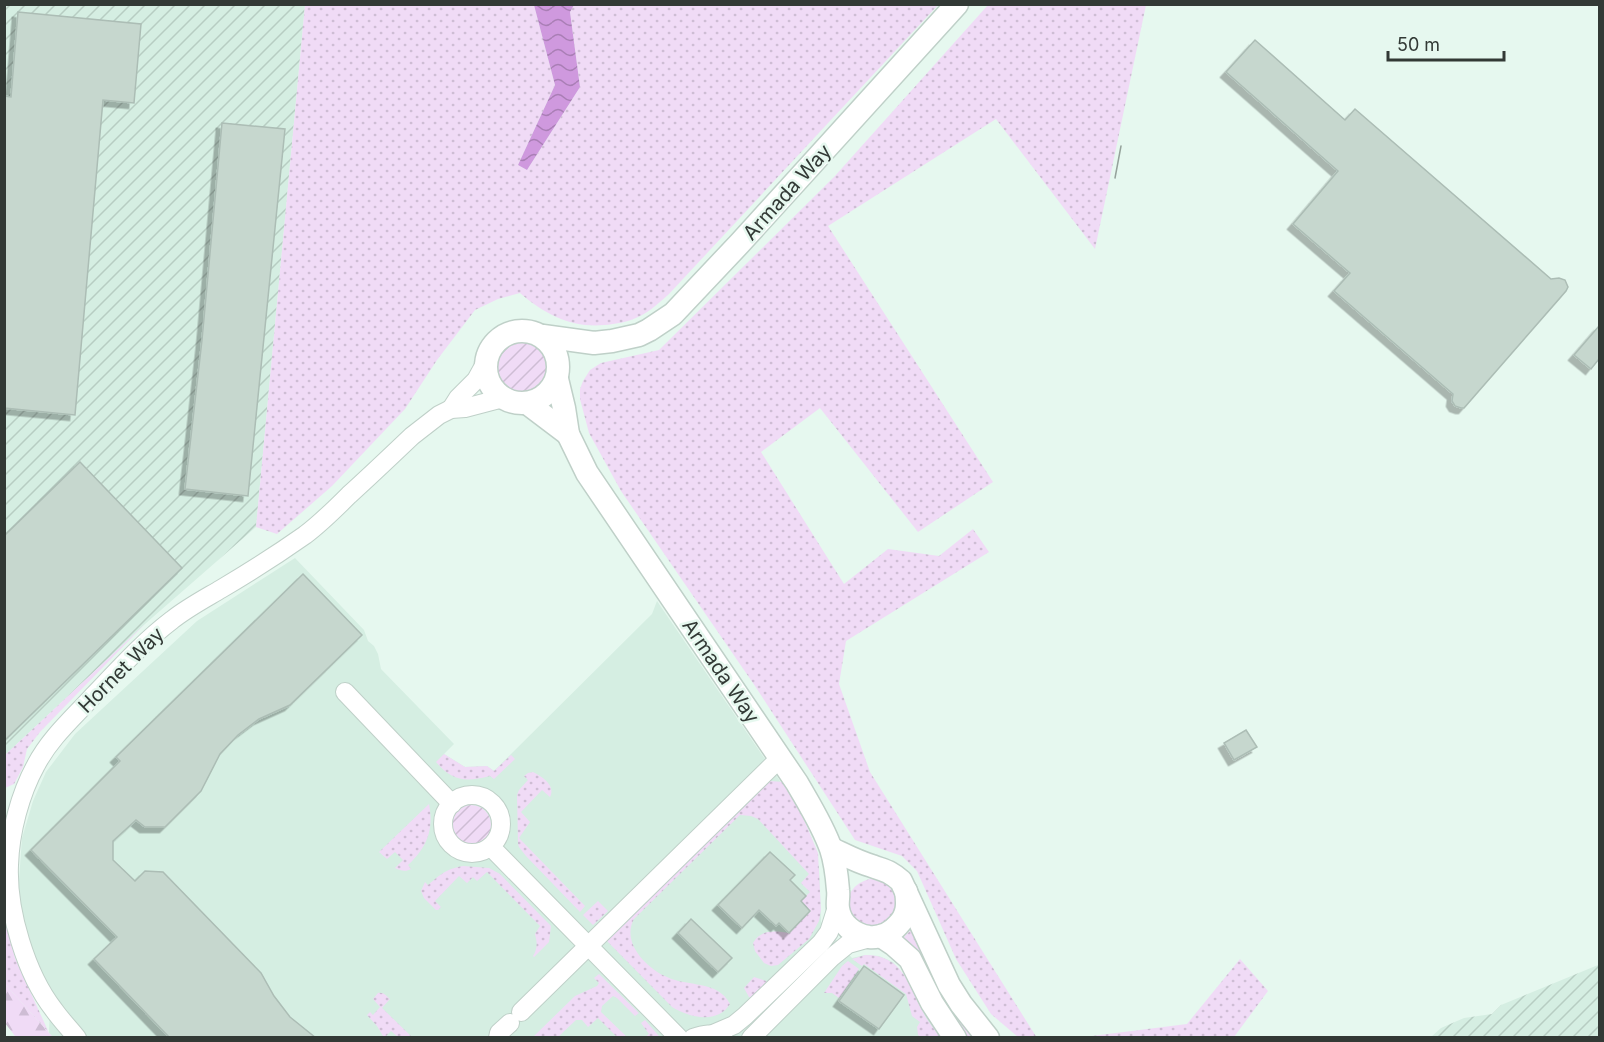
<svg xmlns="http://www.w3.org/2000/svg" width="1604" height="1042" font-family="Inter,sans-serif">
	<style>
		.built { fill: #d5eee2 }
		.industrial { fill: url(#industrial-furrows) }
		.grass { fill: url(#grass-dots) }
		.forest { fill: url(#forest-firs) }
		.garden { fill: url(#garden-furrows) }
		.water { fill: url(#water-waves) }
		.building { fill: #c6d7ce; stroke: #acbdb5; stroke-width: 1.5; filter: url(#shadow) }
		.lines { fill: none; stroke-linecap: round; stroke-linejoin: round }
		.minor-casing { stroke: #bfd0c8; stroke-width: 20 }
		.tertiary-casing { stroke: #bfd0c8; stroke-width: 25 }
		.minor { stroke: #fff; stroke-width: 18 }
		.tertiary { stroke: #fff; stroke-width: 22 }
		.tram { stroke: #95a29b; stroke-width: 1.5 }
		.labels { text-anchor: middle; dominant-baseline: central; stroke-width: 5; stroke-linejoin: round; paint-order: stroke }
		.street-label { font-size: 20px; fill: #323935; stroke: #e6f8ef }
	</style>
	<defs>
		<pattern id="industrial-furrows" width="10" height="10" patternUnits="userSpaceOnUse" patternTransform="scale(1.5)"><rect width="10" height="10" fill="#d5eee2"/><path d="M-1 1l2-2M0 10L10 0M9 11l2-2" fill="none" stroke="#b7cdc2"/></pattern>
		<pattern id="grass-dots" width="8" height="8" patternUnits="userSpaceOnUse" patternTransform="scale(1.5)"><rect width="8" height="8" fill="#f0dbf6"/><path d="M2 2h.1M6 6h.1" fill="none" stroke="#cebdd4" stroke-width="1.8" stroke-linecap="round"/></pattern>
		<pattern id="forest-firs" width="22" height="20" patternUnits="userSpaceOnUse" patternTransform="scale(1.5)"><rect width="22" height="20" fill="#f0dbf6"/><path d="M5 1l3.5 6h-7zM16 11l3.5 6h-7z" fill="#cebdd4"/></pattern>
		<pattern id="garden-furrows" width="10" height="10" patternUnits="userSpaceOnUse" patternTransform="scale(1.5)"><rect width="10" height="10" fill="#f0dbf6"/><path d="M-1 1l2-2M0 10L10 0M9 11l2-2" fill="none" stroke="#cebdd4"/></pattern>
		<pattern id="water-waves" width="16" height="10" patternUnits="userSpaceOnUse" patternTransform="scale(1.5)"><rect width="16" height="10" fill="#cf99de"/><path d="M0 5q4-4 8 0t8 0" fill="none" stroke="#a97eb5"/></pattern>
		<filter id="shadow"><feDropShadow dx="-5.5" dy="5.5" stdDeviation="0" flood-color="#0004"/></filter>
	</defs>
	<rect width="100%" height="100%" fill="#e6f8ef"/>
	<!-- built -->
	<polygon class="built" points="295,558 364,630 368,641 374,646 378,654 381,669 454,744 444,754 465,767 487,766 494,771 652,614 657,601 782,784 819,867 821,922 852,958 865,955 879,956 893,962 942,1037 53,1038 49,1033 50,1005 41,971 30,944 18,894 22,838 33,801 46,772 75,734 197,621"/>
	<!-- industrial -->
	<g class="industrial">
		<polygon points="5,5 305,5 256,527 145,624 5,755"/>
		<polygon points="1598,965 1599,1037 1431,1037 1441,1028 1464,1018 1492,1014 1501,1005"/>
	</g>
	<!-- grass -->
	<g class="grass">
		<path d="M305,5h229l21,80 -37,80 9,5 53,-83 -10,-75 4,-7h364l-269,289c-11,10 -23,21 -38,26 -5,2 -12,3 -18,4 -37,6 -65,-7 -93,-31l-22,6 -23,11 -38,50 -32,49 -73,77 -55,48 -21,-7z"/>
		<polygon points="988,5 1146,5 1095,249 996,119 828,226 993,482 918,532 820,408 761,452 844,584 888,549 939,556 973,529 989,552 846,641 839,684 870,772 1037,1038 1018,1037 991,1014 956,959 917,871 902,856 855,840 755,686 621,491 589,433 580,399 580,389 583,381 590,370 601,363 659,350 834,177"/>
		<polygon points="145,624 40,732 27,749 23,767 14,784 5,788 5,755"/>
		<path d="M444,754l21,13 22,-1 7,5 17,-16 4,4 -21,20 -4,-3c-24,6 -37,6 -54,-14z"/>
		<path d="M533,772c10,5 23,14 17,25l-8,-7 -21,22 9,10 -11,16 66,68 -5,6 -54,-56 -7,-9 -1,-3 -1,-49 2,-5 9,-10 -4,-4 4,-3z"/>
		<path d="M770,781l14,1 13,21 21,50 3,57 -2,11 -10,18 -31,26 -7,1 -7,-3 -9,-12 -2,-8c8,-14 22,-12 36,-10l21,-21 -9,-11 9,-9 -9,-9 8,-9 -51,-55 -7,-3 -11,-1 -106,104c-13,23 12,49 33,58 20,10 51,3 63,27 -13,21 -42,13 -58,3l-66,-67 154,-151z"/>
		<path d="M429,804c5,26 -2,43 -21,61l3,4c-5,3 -10,2 -16,-1l8,-8 -8,-8 -8,7 -8,-7z"/>
		<path d="M463,866l26,2 11,6 51,52 -2,16 -15,15 -1,-1c5,-8 4,-14 2,-22l5,-8 -53,-54 -10,9 -4,-4 -6,6 -8,-7 -24,25 6,6 -3,3h-2l-12,-12 -3,-7 4,-9 3,3c13,-11 18,-16 35,-19z"/>
		<path d="M870,879c18,1 28,14 26,31l-12,15 -20,2c-4,-4 -12,-9 -14,-14 -8,-16 5,-31 20,-34z"/>
		<polygon points="598,901 608,911 593,925 583,915"/>
		<polygon points="4,914 15,958 49,1033 5,984"/>
		<polygon points="913,928 977,1037 968,1037 949,1013 901,940"/>
		<path d="M865,955c39,0 43,30 59,59 4,8 11,16 16,23h-19l-3,-2 -1,-8 3,-5 -8,-6 -6,-22 -42,-30 -2,2 -10,-7z"/>
		<polygon points="1240,959 1268,991 1234,1037 1084,1037 1187,1024"/>
		<polygon points="848,961 859,969 839,998 832,993 824,993 842,966"/>
		<polygon points="599,974 639,1013 635,1016 617,998 613,996 602,1006 601,1012 627,1037 617,1037 598,1018 588,1027 582,1020 576,1020 558,1037 533,1037 575,996 597,986 599,983 594,978"/>
		<polygon points="754,977 766,981 767,985 752,999 749,997 744,988"/>
		<path d="M378,993c6,-1 8,3 12,6l-8,9 30,29h-14l-7,-6 -6,6 -2,-1 -6,-10 -10,-11 3,-3 3,3 7,-8 -7,-8z"/>
		<polygon points="645,1020 658,1035 660,1037 645,1037 649,1034 641,1023"/>
	</g>
	<!-- forest -->
	<polygon class="forest" points="5,984 49,1033 53,1037 20,1038 15,1036 5,1023"/>
	<!-- garden -->
	<g class="garden">
		<circle cx="522" cy="367" r="26"/>
		<circle cx="471" cy="825" r="20"/>
	</g>
	<!-- water -->
	<polygon class="water" points="534,5 574,5 570,12 580,87 527,170 518,165 555,85"/>
	<!-- building -->
	<g class="building">
		<polygon points="18,12 141,24 134,103 103,100 75,415 4,408 4,96 11,97"/>
		<polygon points="1255,40 1345,120 1355,109 1551,279 1559,278 1565,280 1568,287 1566,291 1464,408 1461,408 1455,406 1452,401 1453,394 1334,291 1350,273 1293,224 1338,171 1226,72"/>
		<polygon points="222,123 285,129 248,496 185,489 202,340"/>
		<polygon points="1599,326 1599,359 1591,369 1574,355"/>
		<polygon points="80,462 182,568 4,741 4,536"/>
		<polygon points="303,574 362,635 290,705 259,719 238,735 220,754 201,791 165,827 145,827 136,820 113,841 113,860 135,881 145,871 163,872 261,973 274,996 290,1017 316,1038 170,1038 94,959 117,937 31,850 120,761 116,757"/>
		<polygon points="1246,730 1257,747 1234,760 1224,743"/>
		<polygon points="770,852 795,875 790,880 806,896 801,901 810,911 789,933 779,923 776,926 759,910 742,928 718,905"/>
		<polygon points="691,919 732,958 718,972 678,933"/>
		<polygon points="864,966 904,995 879,1029 839,1001"/>
	</g>
	<g class="lines">
		<!-- minor casing -->
		<g class="minor-casing">
			<g id="minor">
				<polyline points="451,409 458,398 476,380 486,362"/>
				<polyline points="345,692 452,804"/>
				<circle cx="472" cy="824" r="29"/>
				<polyline points="491,847 679,1038"/>
				<polyline points="521,1012 780,758"/>
				<polyline points="713,1034 734,1025 745,1016 821,943 829,932 837,907"/>
				<path d="M77,1038c-7,-9 -16,-18 -23,-28 -28,-36 -47,-99 -45,-145 1,-33 11,-71 27,-100 14,-27 37,-47 57,-69 25,-26 50,-54 79,-76 15,-12 32,-21 49,-31 29,-17 57,-35 84,-54 16,-12 30,-26 44,-40 21,-19 42,-39 63,-59l27,-21 12,-6 14,-1 38,-10"/>
				<polyline points="498,1038 499,1033 510,1023"/>
				<path d="M693,1038c11,-4 19,-5 30,-1"/>
				<polyline points="751,1038 832,957 848,944 873,937"/>
			</g>
		</g>
		<!-- tertiary casing -->
		<g class="tertiary-casing">
			<g id="tertiary">
				<circle cx="522" cy="367" r="36"/>
				<polyline points="543,336 594,343 612,341 639,335 649,330 673,314 740,243 957,4"/>
				<path d="M557,379l7,29 4,26 19,39 210,310c12,21 26,43 34,66 4,12 6,28 7,41 1,6 -1,12 0,18 2,16 16,27 31,29 11,1 22,-4 29,-12 10,-10 10,-21 8,-34"/>
				<polyline points="527,403 568,434"/>
				<path d="M832,849c13,6 26,13 40,17 13,5 18,5 29,15l48,104 12,19 27,34"/>
				<polyline points="881,936 893,944 910,959 932,1003 955,1038"/>
			</g>
		</g>
		<!-- minor -->
		<use href="#minor" class="minor"/>
		<!-- tertiary -->
		<use href="#tertiary" class="tertiary"/>
		<!-- tram -->
		<polyline class="tram" points="1115,178 1121,146"/>
	</g>
	<g class="labels">
		<!-- street labels -->
		<g class="street-label">
			<text transform="translate(787 192) rotate(-48)">Armada Way</text>
			<text transform="translate(121 670) rotate(-45)">Hornet Way</text>
			<text transform="translate(721 671) rotate(56)">Armada Way</text>
		</g>
	</g>
	<!-- border -->
	<rect width="1604" height="1042" fill="none" stroke="#323935" stroke-width="12"/>
	<!-- scale -->
	<path d="M1388 51v9h116v-9" fill="none" stroke="#323935" stroke-width="3"/>
	<text x="1397" y="51" font-size="18" fill="#323935" stroke="#e6f8ef" stroke-width="4.5" paint-order="stroke">50 m</text>
</svg>
